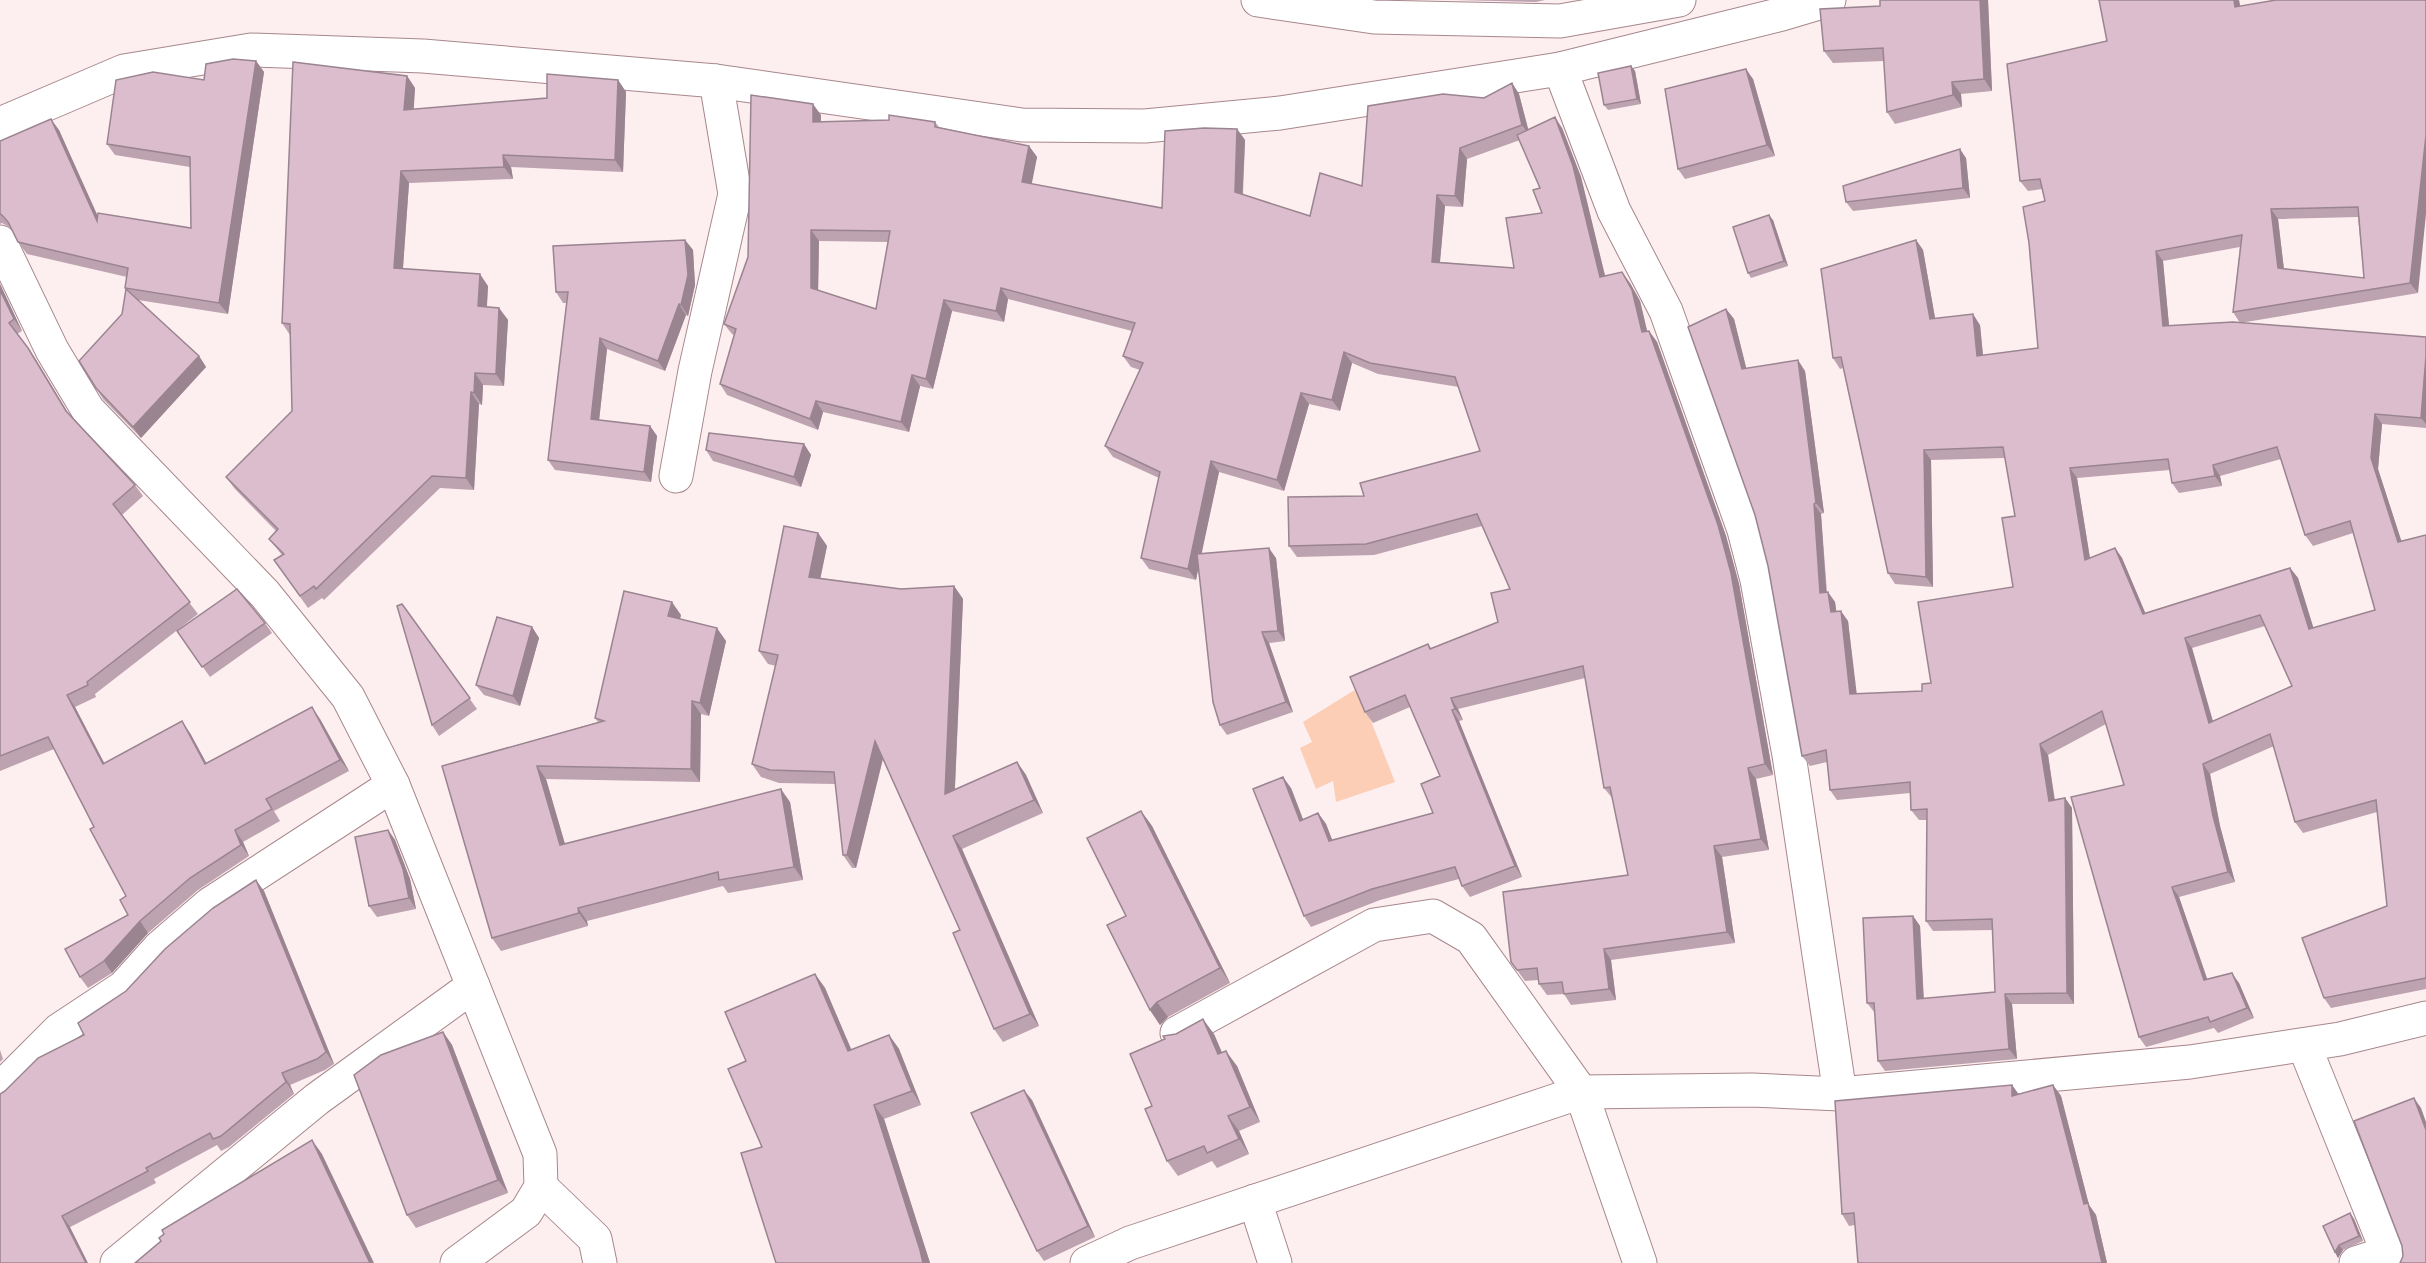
<svg xmlns="http://www.w3.org/2000/svg" width="2426" height="1263" font-family="'Fira Sans',sans-serif">
	<style>
		.green { fill: #fbceb5 }
		.lines { fill: none; stroke-linecap: round; stroke-linejoin: round }
		.minor-casing { stroke: #a7878c; stroke-width: 35 }
		.minor { stroke: #fff; stroke-width: 33 }
		.wall { fill: #bda3b0; fill-rule: evenodd }
		.shaded-wall { fill: #9a8490 }
		.building { fill: #dcbdcd; stroke: #9a8490; stroke-width: 1.5; fill-rule: evenodd }
	</style>
	<rect width="100%" height="100%" fill="#fdeef0"/>
	<!-- green -->
	<polygon class="green" points="1358,688 1395,782 1336,802 1333,781 1316,789 1300,748 1312,742 1303,722"/>
	<g class="lines">
		<!-- minor casing -->
		<g class="minor-casing">
			<g id="minor">
				<polyline points="1258,0 1374,17 1560,21 1679,0"/>
				<polyline points="1560,69 1614,211 1666,311 1744,530 1757,580 1789,755 1840,1094"/>
				<polyline points="0,124 124,71 251,50 423,56 716,81 1022,125 1145,126 1280,113 1560,69 1782,14 1829,0"/>
				<polyline points="0,242 52,350 88,410 265,594 348,697 393,785 540,1154 541,1187 526,1212 457,1263"/>
				<polyline points="676,476 695,371 735,194 716,81"/>
				<polyline points="1177,1033 1374,925 1433,916 1471,938 1581,1092 1640,1263"/>
				<polyline points="2304,1045 2392,1263"/>
				<polyline points="0,1089 59,1030 124,987 160,947 210,904 393,785"/>
				<polyline points="541,1187 595,1239 600,1263"/>
				<polyline points="1255,1201 1275,1263"/>
				<polyline points="117,1263 317,1099 473,986"/>
				<polyline points="1087,1263 1130,1243 1581,1092 1752,1090 1840,1094 2190,1062 2340,1039 2426,1018"/>
				<polyline points="2356,1263 2387,1253"/>
			</g>
		</g>
		<!-- minor -->
		<use href="#minor" class="minor"/>
	</g>
	<!-- wall -->
	<g class="wall">
		<polygon points="1455,0 1545,0 1536,2"/>
		<polygon points="1880,0 1988,0 1992,91 1961,94 1962,107 1895,124 1887,112 1884,61 1833,63 1824,51 1880,6"/>
		<path d="M2239,0l1,6 178,287 -178,30 186,14v91l-44,-4 -4,45 23,72 25,-6v454l-95,19 -7,-10 63,-92 -10,-94 -74,21 -8,-11 -21,-76 -64,28 10,52 15,56 -56,15 28,82 32,4 15,35 -36,15 -4,-5 -68,19 -7,-10 -15,-252 -18,-61 -58,31 7,45 10,-2 7,10 2,196h-62l5,55 -132,12 -7,-10 -3,-48 -8,-10 46,-87 7,10 4,73 71,-7 -3,-62 -59,1 -7,-10 1,-101h-8l-8,-10 -1,-17 -73,7 -7,-10 -3,-28 -17,4 -8,-10 -76,-447 8,10 12,49 59,3 19,142 -3,1 6,78 8,10 1,9 12,10 8,73 66,-3 9,-8 82,-96 2,-71 -10,-58 -74,2 2,127 -38,-3 -7,-11 -45,-205 -3,1 -7,-11 83,-118 7,10 12,68 45,7 3,30 55,-7 7,-147 -3,-12 -14,2 -8,-10 87,-140zM2358,217l6,61 -80,-9 -6,-50zM2240,247l-7,65 7,11 -71,3 -6,-65zM2281,459l24,76 8,11 40,-13 22,77 -62,18 -15,-50 -8,-10 -145,45 -23,-55 -7,-10 -25,10 -13,-80 93,-8 2,13 7,10 43,-7 -2,-10zM2265,626l27,60 -79,35 -21,-73z"/>
		<polygon points="256,61 264,72 228,314 138,300 199,356 206,367 141,438 103,399 96,388 122,314 127,290 125,288 127,277 27,254 18,242 11,228 2,223 0,224 0,141 59,130 97,216 191,228 190,167 115,155 107,144 204,80"/>
		<polygon points="1631,66 1635,71 1641,104 1608,110 1604,105"/>
		<polygon points="407,76 415,88 413,109 547,98 618,80 626,92 623,172 511,167 513,179 409,183 403,269 488,286 487,307 499,308 508,320 504,386 483,385 482,405 479,404 474,490 440,488 324,600 322,598 308,608 274,560 282,555 269,539 276,531 235,489 226,477 292,411 290,335 282,323"/>
		<polygon points="1753,79 1775,156 1685,179 1678,169"/>
		<path d="M1512,83l7,11 9,36 34,-2 19,49 24,99 25,7 10,18 7,30h2l8,11 69,194 13,48 34,191 -17,4 13,71 -47,7 13,86 -124,17 5,40 -45,5 -7,-11 -17,1 -8,-11 -1,-4 -13,1 -14,-19 117,-87 -15,-76 -9,-11 -19,-110 -127,31 5,11 -4,1 63,156 -52,20 -8,-11 -3,-7 -79,21 -69,27 -7,-11 -13,-128 12,32 15,-7 8,11 6,16 101,-27 7,-37 -30,-69 -37,16 -8,-11 63,-68 3,4 67,-26 12,-33 -28,-63 -108,29 -77,2 -8,-11 75,-50 116,-45 -21,-64 -81,-13 -26,-11 -12,48 -31,-7 -25,87 -65,-19 -18,82 75,4 9,83 -16,2 24,69 -66,23 -7,-10 -22,-157 -2,12 -47,-11 -8,-11 18,-80 -46,-21 -8,-11 35,-76 -9,-3 -8,-11 9,-25 -124,-32 -4,23 -52,-11 -19,78 -13,-3 -11,46 -86,-20 -5,18 -91,-35 -7,-11 14,-49 -2,-1 -8,-10 24,-67 73,-142v7h114l4,5 90,19 8,11 -6,27 131,24 75,-79 8,11 -2,55 67,21 52,-30 122,-88zM1520,140l20,48 2,25 -28,55 -74,-6 5,-56 18,1 4,-48zM819,241l69,1 -12,67 -58,-19z"/>
		<polygon points="1966,158 1970,198 1853,211 1846,202"/>
		<polygon points="1773,220 1788,266 1751,278 1748,273"/>
		<polygon points="685,240 693,250 695,285 688,316 686,315 665,371 607,349 599,420 650,426 657,436 651,482 555,470 548,460 567,303 563,303 556,292"/>
		<polygon points="0,284 22,331 17,334 36,360 69,415 135,485 143,496 122,515 198,614 95,694 96,697 75,707 104,763 190,733 207,764 320,719 349,771 274,811 280,821 243,842 249,856 198,890 148,933 112,973 88,988 80,977 128,915 126,896 94,827 54,749 0,771"/>
		<polygon points="804,444 811,455 801,487 713,461 706,450"/>
		<polygon points="818,533 827,546 820,578 901,589 954,586 963,599 955,789 1017,762 1026,775 1043,813 962,849 1039,1026 1003,1042 994,1029 960,930 883,759 856,868 852,868 843,855 835,784 779,783 761,777 752,764 776,666 768,664 759,651"/>
		<polygon points="402,604 477,709 439,736 432,725"/>
		<polygon points="681,615 680,619 726,641 709,716 701,714 700,782 546,779 565,844 790,802 803,880 728,893 723,886 587,921 588,926 501,951 492,938 442,766 598,722 595,718"/>
		<polygon points="265,623 272,633 210,677 177,631"/>
		<polygon points="532,627 539,638 520,706 484,695 476,685"/>
		<polygon points="1141,811 1152,826 1230,983 1168,1017 1160,1025 1150,1010 1126,916"/>
		<polygon points="388,830 395,840 410,879 416,909 377,917 369,906"/>
		<polygon points="264,891 334,1064 325,1070 290,1085 294,1094 229,1147 221,1151 217,1145 154,1179 156,1183 0,1263 5,1091 84,1035 126,991"/>
		<polygon points="815,974 825,988 851,1050 889,1035 899,1049 921,1105 884,1119 930,1263 776,1263 762,1147 746,1061"/>
		<polygon points="443,1032 452,1045 508,1193 416,1228 407,1215"/>
		<polygon points="1214,1034 1222,1053 1237,1066 1260,1122 1239,1131 1249,1154 1217,1168 1212,1161 1178,1176 1167,1161"/>
		<polygon points="0,1050 3,1059 0,1062"/>
		<polygon points="2012,1085 2018,1094 2053,1085 2061,1096 2089,1205 2096,1215 2107,1263 1858,1263 1855,1225 1849,1226 1842,1214"/>
		<polygon points="1032,1100 1095,1237 1044,1261 1037,1251"/>
		<polygon points="2350,1213 2354,1219 2363,1241 2343,1250 2338,1258 2335,1252"/>
	</g>
	<!-- shaded-wall -->
	<g class="shaded-wall">
		<polygon points="1980,0 1988,0 1992,91 1984,79"/>
		<polygon points="2234,0 2239,0 2242,18 2235,7"/>
		<polygon points="256,61 264,72 228,314 219,303"/>
		<polygon points="1631,66 1635,71 1641,104 1637,99"/>
		<polygon points="1746,69 1753,79 1775,156 1767,145"/>
		<polygon points="407,76 415,88 413,122 404,110"/>
		<polygon points="618,80 626,92 623,172 615,160"/>
		<polygon points="1952,82 1961,94 1962,107 1953,95"/>
		<polygon points="1512,83 1519,94 1530,136 1522,125"/>
		<polygon points="813,104 821,115 820,133 813,122"/>
		<polygon points="1555,117 1562,128 1581,177 1608,288 1600,277"/>
		<polygon points="51,119 59,130 105,232 97,221"/>
		<polygon points="1237,129 1245,140 1242,203 1235,192"/>
		<polygon points="2426,135 2426,214 2418,293 2410,283"/>
		<polygon points="1029,146 1037,157 1030,193 1022,182"/>
		<polygon points="1460,148 1467,159 1463,207 1455,196"/>
		<polygon points="1960,149 1966,158 1970,198 1963,188"/>
		<polygon points="503,155 511,167 513,179 504,167"/>
		<polygon points="401,171 409,183 402,280 394,268"/>
		<polygon points="1437,195 1445,206 1439,272 1432,262"/>
		<polygon points="2271,209 2278,219 2285,279 2278,268"/>
		<polygon points="1769,215 1773,220 1788,266 1784,261"/>
		<polygon points="811,230 819,241 818,298 811,288"/>
		<polygon points="685,240 693,250 695,285 688,316 681,305"/>
		<polygon points="1916,240 1923,250 1937,329 1930,319"/>
		<polygon points="2156,251 2163,261 2170,336 2163,326"/>
		<polygon points="1622,272 1630,283 1640,301 1650,343 1642,332"/>
		<polygon points="480,274 488,286 486,318 478,306"/>
		<polygon points="0,284 22,331 14,319 0,290"/>
		<polygon points="1001,288 1008,299 1004,322 996,311"/>
		<polygon points="944,300 952,311 933,389 926,379"/>
		<polygon points="679,304 686,315 665,371 658,361"/>
		<polygon points="499,308 508,320 504,386 496,374"/>
		<polygon points="1726,309 1734,319 1749,379 1742,369"/>
		<polygon points="1973,314 1980,325 1984,367 1977,356"/>
		<polygon points="1649,331 1657,342 1726,536 1739,584 1773,775 1765,764"/>
		<polygon points="600,338 607,349 598,430 591,419"/>
		<polygon points="28,348 36,360 74,423 66,411"/>
		<polygon points="1344,352 1352,363 1340,411 1332,400"/>
		<polygon points="199,356 206,367 141,438 133,427"/>
		<polygon points="2426,356 2426,424 2421,418"/>
		<polygon points="1798,360 1805,371 1824,513 1816,503"/>
		<polygon points="475,373 483,385 482,405 474,393"/>
		<polygon points="912,375 920,386 909,432 901,422"/>
		<polygon points="471,392 479,404 474,490 466,478"/>
		<polygon points="1301,393 1309,404 1284,491 1277,480"/>
		<polygon points="816,401 823,412 818,430 810,419"/>
		<polygon points="2375,414 2382,424 2378,469 2405,552 2398,542 2371,458"/>
		<polygon points="650,426 657,436 651,482 644,472"/>
		<polygon points="804,444 811,455 801,487 794,477"/>
		<polygon points="1924,450 1931,460 1933,587 1926,577"/>
		<polygon points="1211,461 1219,472 1196,580 1188,569"/>
		<polygon points="2213,465 2220,476 2222,486 2215,476"/>
		<polygon points="2070,468 2077,478 2092,571 2085,560"/>
		<polygon points="1814,504 1821,514 1827,603 1820,593"/>
		<polygon points="818,533 827,546 818,590 809,577"/>
		<polygon points="1269,548 1276,558 1285,641 1278,631"/>
		<polygon points="2115,548 2122,558 2150,624 2143,614"/>
		<polygon points="2290,568 2298,578 2317,639 2309,629"/>
		<polygon points="954,586 963,599 954,807 945,794"/>
		<polygon points="1828,592 1835,602 1838,622 1831,612"/>
		<polygon points="672,602 681,615 677,629 668,616"/>
		<polygon points="1841,611 1848,621 1858,704 1850,694"/>
		<polygon points="532,627 539,638 520,706 513,696"/>
		<polygon points="717,628 726,641 709,716 700,703"/>
		<polygon points="1262,632 1269,643 1293,712 1286,702"/>
		<polygon points="2185,638 2192,648 2216,733 2209,723"/>
		<polygon points="67,695 75,707 111,776 103,764"/>
		<polygon points="1451,698 1458,709 1463,720 1455,709"/>
		<polygon points="692,701 701,714 700,782 691,769"/>
		<polygon points="312,707 320,719 349,771 340,760"/>
		<polygon points="1452,710 1459,721 1522,877 1515,866"/>
		<polygon points="182,721 190,733 213,776 205,764"/>
		<polygon points="875,741 884,754 856,868 847,855"/>
		<polygon points="2040,744 2048,755 2056,811 2049,801"/>
		<polygon points="1017,762 1026,775 1043,813 1034,800"/>
		<polygon points="2203,764 2210,774 2220,826 2235,882 2228,872 2213,816"/>
		<polygon points="537,766 546,779 569,858 560,845"/>
		<polygon points="1748,768 1756,779 1769,850 1761,839"/>
		<polygon points="1283,777 1291,788 1308,832 1300,821"/>
		<polygon points="781,789 790,802 803,880 794,867"/>
		<polygon points="2065,798 2072,808 2074,1004 2067,993"/>
		<polygon points="1141,811 1152,826 1230,983 1220,968"/>
		<polygon points="1318,813 1326,824 1337,852 1329,841"/>
		<polygon points="235,830 243,842 249,856 241,845"/>
		<polygon points="388,830 395,840 410,879 416,909 409,898"/>
		<polygon points="953,836 962,849 1039,1026 1030,1014"/>
		<polygon points="1714,846 1722,857 1735,943 1727,932"/>
		<polygon points="256,880 264,891 334,1064 326,1052"/>
		<polygon points="2172,887 2179,897 2211,990 2204,980"/>
		<polygon points="578,908 587,921 588,926 579,913"/>
		<polygon points="1913,916 1920,926 1924,1009 1917,999"/>
		<polygon points="140,921 148,933 112,973 104,961"/>
		<polygon points="1604,949 1611,960 1616,1000 1609,989"/>
		<polygon points="2232,973 2239,983 2254,1018 2247,1008"/>
		<polygon points="815,974 825,988 858,1065 848,1051"/>
		<polygon points="2005,994 2012,1004 2017,1059 2009,1049"/>
		<polygon points="1157,1002 1168,1017 1160,1025 1150,1010"/>
		<polygon points="1203,1019 1214,1034 1229,1069 1218,1054"/>
		<polygon points="443,1032 452,1045 508,1193 498,1180"/>
		<polygon points="889,1035 899,1049 921,1105 912,1091"/>
		<polygon points="1226,1051 1237,1066 1260,1122 1250,1107"/>
		<polygon points="282,1073 290,1085 294,1094 286,1082"/>
		<polygon points="2012,1085 2020,1096 2012,1096"/>
		<polygon points="2053,1085 2061,1096 2089,1205 2096,1215 2107,1263 2102,1263 2084,1204"/>
		<polygon points="1024,1090 1032,1100 1095,1237 1088,1226"/>
		<polygon points="2414,1098 2421,1108 2426,1122 2426,1130"/>
		<polygon points="874,1105 884,1119 930,1263 923,1263"/>
		<polygon points="1228,1116 1239,1131 1249,1154 1239,1139"/>
		<polygon points="312,1140 322,1154 374,1263 370,1263"/>
		<polygon points="2350,1213 2354,1219 2363,1241 2359,1236"/>
		<polygon points="62,1216 70,1227 88,1263 86,1263"/>
		<polygon points="2339,1245 2343,1250 2338,1258 2335,1252"/>
	</g>
	<!-- building -->
	<g class="building">
		<polygon points="1880,0 1980,0 1984,79 1952,82 1953,95 1887,112 1883,48 1824,51 1820,9 1880,6"/>
		<path d="M2099,0h135l1,7 41,-7h150v135l-16,148 -177,29 9,-77 -86,16 7,75 70,-4 193,15v19l-5,62 -46,-4 -4,44 27,84 28,-7v443l-102,20 -22,-60 85,-32 -11,-106 -81,22 -25,-88 -67,30 10,52 15,56 -56,15 32,93 28,-7 15,35 -37,14 -2,-5 -69,20 -68,-240 53,-12 -22,-74 -62,33 9,57 16,-3 2,195 -62,1 4,55 -131,12 -4,-58h-7l-4,-85 50,-2 4,83 78,-7 -3,-73 -66,2 1,-112 -16,1 -1,-28 -80,8 -4,-40 -24,6 -34,-190 -13,-51 -67,-188 38,-18 16,60 56,-9 18,143 -2,1 6,89 8,-1 3,20 10,-1 9,83 72,-3v-7l9,-1 -13,-81 95,-15 -11,-69 13,-2 -12,-69 -79,3 2,127 -38,-4 -47,-216 -8,1 -12,-89 95,-29 14,79 43,-5 4,42 61,-8 -9,-105 -6,-36 22,-6 -5,-22 -20,2 -13,-117 100,-23zM2358,207l6,71 -86,-10 -7,-59zM2277,447l28,88 45,-14 25,89 -66,19 -19,-61 -147,46 -28,-66 -30,12 -15,-92 98,-9 4,24 43,-7 -2,-11zM2260,615l32,71 -83,37 -24,-85z"/>
		<polygon points="233,59 256,61 219,303 125,288 128,268 18,242 8,222 2,215 0,214 0,141 51,119 97,221 98,213 191,228 190,157 107,144 116,80 153,72 204,80 206,64"/>
		<polygon points="293,62 407,76 404,110 547,98 547,74 618,80 615,160 503,155 504,167 401,171 394,268 480,274 478,306 499,308 496,374 475,373 474,393 471,392 466,478 432,476 316,589 314,586 300,596 274,560 284,554 269,539 278,529 226,477 292,411 290,324 282,323"/>
		<polygon points="1631,66 1637,99 1604,105 1598,73"/>
		<polygon points="1746,69 1767,145 1678,169 1665,89"/>
		<path d="M1512,83l10,42 -62,23 -5,48 -18,-1 -5,67 82,6 -8,-50 36,-5 -9,-23 7,-2 -23,-53 38,-18 18,49 27,111 22,-5 10,18 10,42 7,-1 69,194 13,48 34,191 -17,4 13,71 -47,7 13,86 -123,17 5,40 -45,5 -2,-12 -23,2 -2,-16 -20,2 -6,-8 -8,-70 125,-17 -18,-88 -6,1 -21,-122 -132,32 4,11 -3,1 63,156 -53,20 -7,-19 -83,22 -68,27 -51,-127 30,-12 17,44 18,-8 11,28 104,-28 -12,-29 19,-8 -35,-81 -40,17 -15,-35 78,-33 2,5 68,-27 -7,-29 19,-4 -33,-75 -111,30 -77,2 -1,-49 76,-1 -4,-13 120,-32 -25,-74 -85,-14 -26,-11 -12,48 -31,-7 -24,87 -66,-19 -23,108 -47,-11 19,-86 -55,-26 38,-83 -20,-7 12,-33 -134,-35 -5,23 -52,-11 -18,79 -14,-4 -11,47 -85,-21 -6,18 -90,-35 16,-55 -12,-5 24,-67 3,-162 62,9v18l76,-2v-5l46,7v5l94,19 -7,36 140,26 3,-77 39,-3 33,1 -2,63 75,24 10,-43 42,13 6,-80 75,-12 41,4zM811,230l79,1 -14,78 -65,-21z"/>
		<polygon points="1960,149 1963,188 1846,202 1843,186"/>
		<polygon points="1769,215 1784,261 1748,273 1733,227"/>
		<polygon points="685,240 688,275 681,305 679,304 658,361 600,338 591,419 650,426 644,472 548,460 568,292 556,292 553,246"/>
		<polygon points="126,289 199,356 133,427 96,388 79,361 122,314"/>
		<polygon points="0,290 14,319 9,323 28,348 66,411 135,485 113,504 190,602 87,682 88,685 67,695 103,764 182,721 205,764 312,707 340,760 266,799 272,809 235,830 241,845 190,878 140,921 104,961 80,977 65,949 128,915 120,900 126,896 90,829 94,827 48,737 0,756"/>
		<polygon points="709,433 804,444 794,477 706,450"/>
		<polygon points="784,526 818,533 809,577 901,589 954,586 945,794 1017,762 1034,800 953,836 1030,1014 994,1029 953,933 960,930 875,741 847,855 843,855 834,772 770,770 752,764 778,655 759,651"/>
		<polygon points="1269,548 1278,631 1262,632 1286,702 1220,725 1213,702 1197,554"/>
		<polygon points="237,589 265,623 202,667 177,631"/>
		<polygon points="624,591 672,602 668,616 717,628 700,703 692,701 691,769 537,766 560,845 781,789 794,867 719,880 718,872 578,908 579,913 492,938 442,766 604,721 595,718"/>
		<polygon points="402,604 470,698 432,725 397,606"/>
		<polygon points="497,617 532,627 513,696 476,685"/>
		<polygon points="1141,811 1220,968 1157,1002 1150,1010 1107,925 1126,916 1087,838"/>
		<polygon points="388,830 403,869 409,898 369,906 355,837"/>
		<polygon points="256,880 326,1052 317,1059 282,1073 286,1082 221,1136 213,1139 210,1133 146,1168 148,1171 62,1216 86,1263 0,1263 0,1094 5,1091 38,1058 84,1035 78,1023 126,991 165,949 213,908"/>
		<polygon points="815,974 848,1051 889,1035 912,1091 874,1105 920,1250 923,1263 776,1263 741,1153 762,1147 728,1069 746,1061 725,1012"/>
		<polygon points="1203,1019 1218,1054 1226,1051 1250,1107 1228,1116 1239,1139 1207,1153 1204,1146 1167,1161 1145,1109 1152,1106 1130,1054 1165,1039 1163,1036 1176,1034"/>
		<polygon points="443,1032 498,1180 407,1215 354,1075 381,1055"/>
		<polygon points="2012,1085 2012,1096 2053,1085 2084,1204 2088,1203 2102,1263 1858,1263 1854,1213 1842,1214 1835,1101"/>
		<polygon points="1024,1090 1088,1226 1037,1251 971,1113"/>
		<polygon points="2414,1098 2426,1130 2426,1263 2400,1263 2403,1256 2402,1246 2354,1121"/>
		<polygon points="312,1140 370,1263 135,1263 161,1241 159,1238 164,1234 162,1230"/>
		<polygon points="2350,1213 2359,1236 2339,1245 2335,1252 2323,1226"/>
	</g>
</svg>
